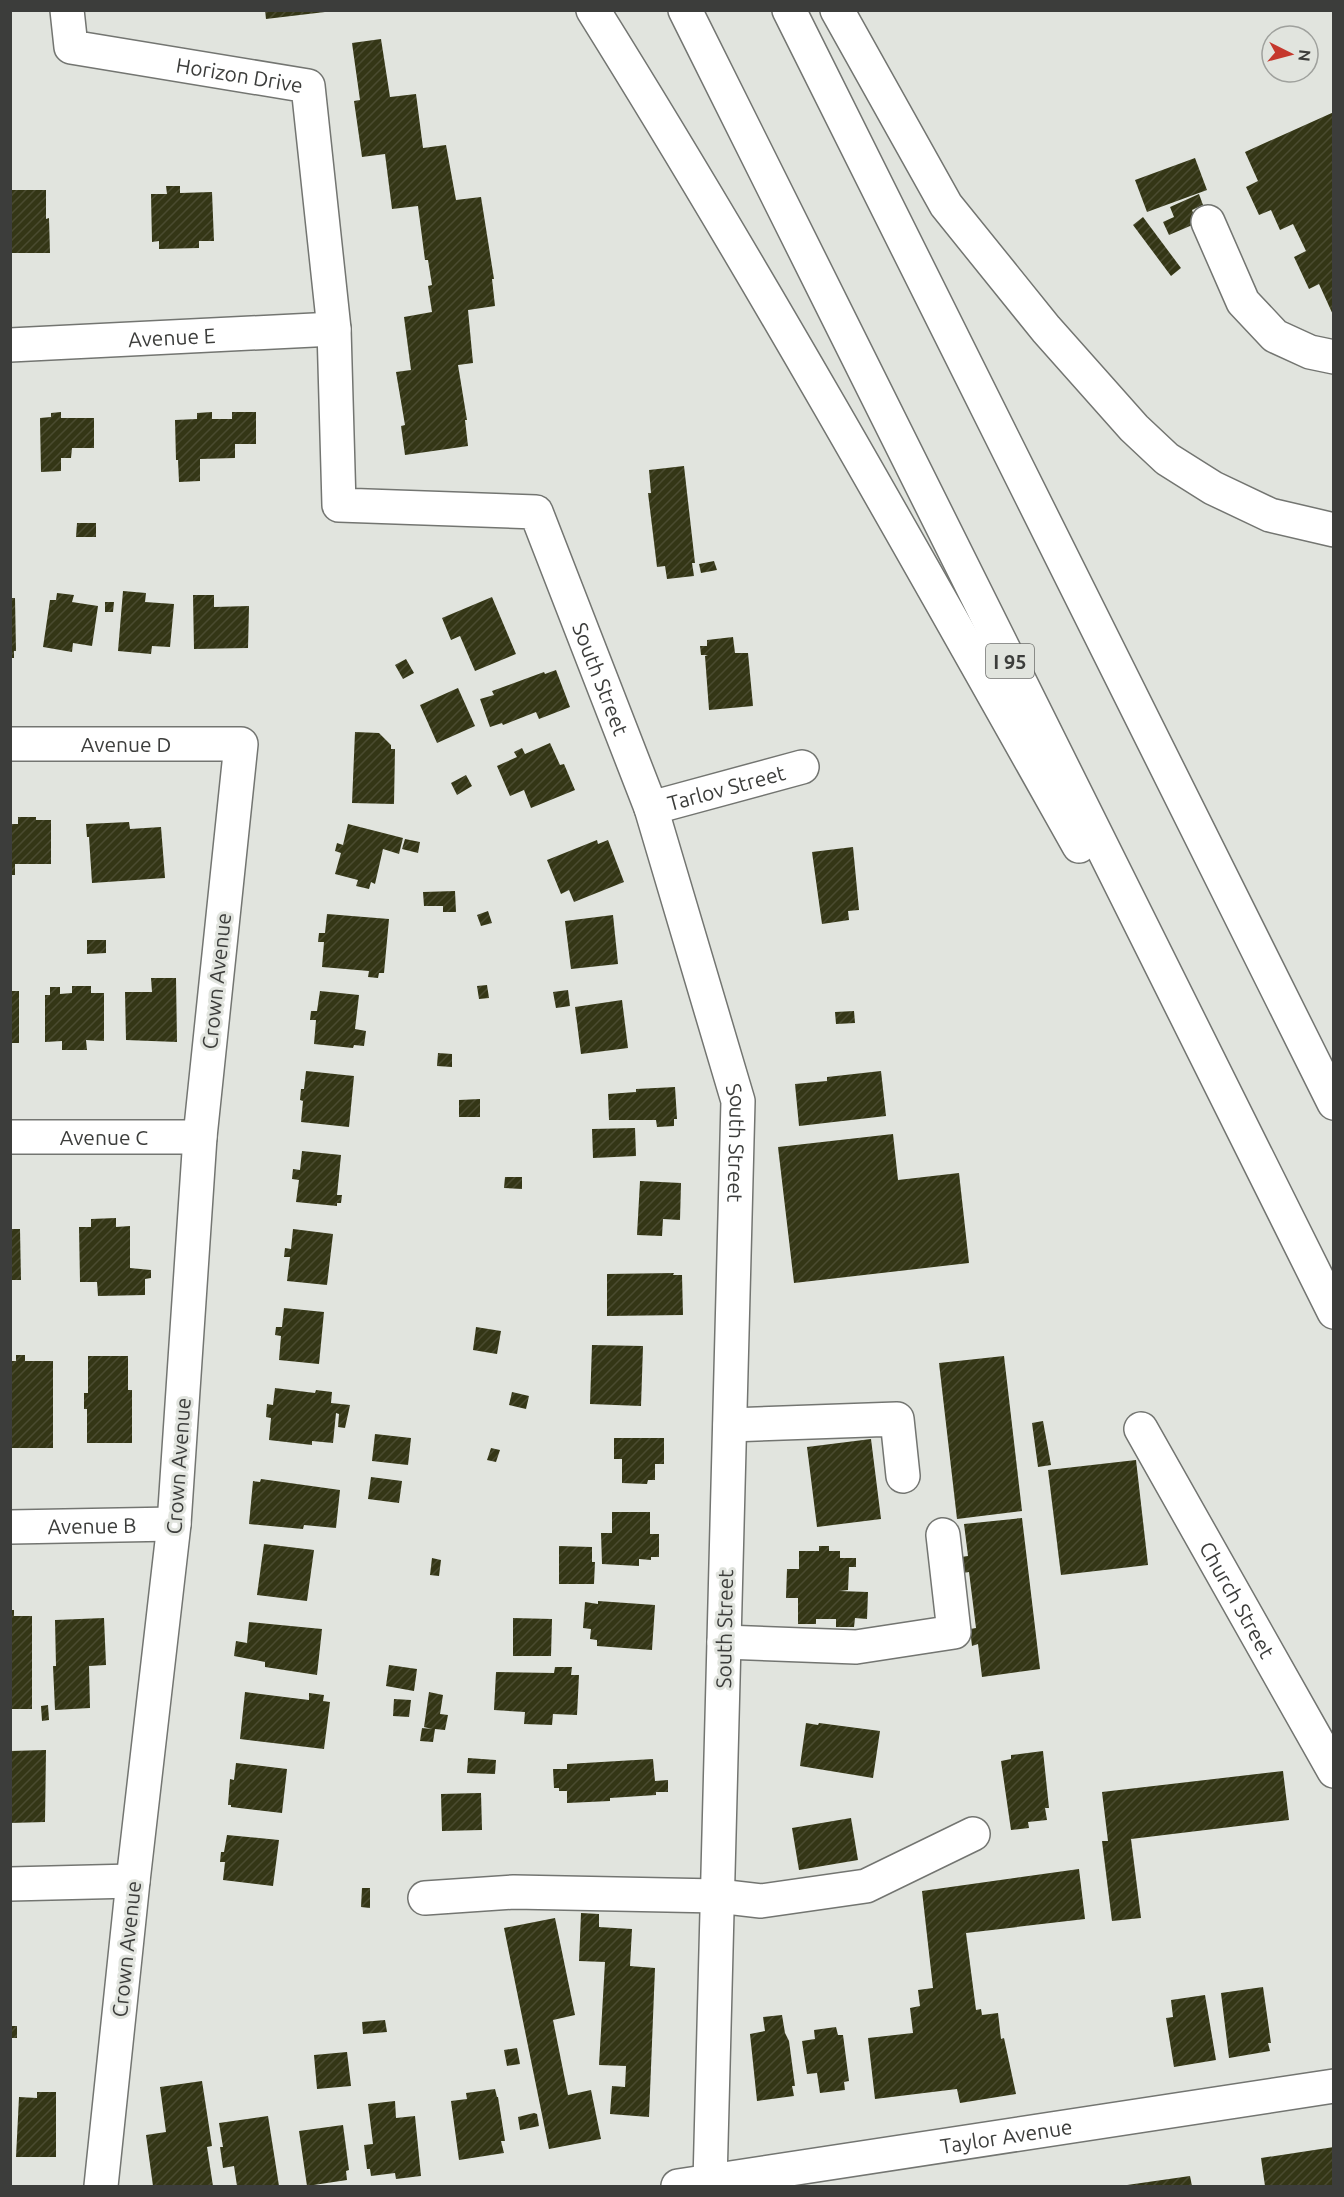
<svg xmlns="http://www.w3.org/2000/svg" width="1344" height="2197" font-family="Ubuntu,sans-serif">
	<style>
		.building { fill: url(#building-hatch) }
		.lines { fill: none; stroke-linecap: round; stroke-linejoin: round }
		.minor-casing { stroke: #737571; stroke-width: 36 }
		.highway-casing { stroke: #737571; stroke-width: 36 }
		.minor { stroke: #fff; stroke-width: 33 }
		.highway { stroke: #fff; stroke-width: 33 }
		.labels { text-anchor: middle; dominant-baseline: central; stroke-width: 6; stroke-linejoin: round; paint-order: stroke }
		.shield { fill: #e1e4de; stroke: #6e6f6c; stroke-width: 1.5 }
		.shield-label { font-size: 20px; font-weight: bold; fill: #3c3d3b }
		.street-label { font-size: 21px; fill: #3c3d3b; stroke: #e1e4de }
	</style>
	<defs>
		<pattern id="building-hatch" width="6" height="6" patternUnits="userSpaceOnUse" patternTransform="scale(1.5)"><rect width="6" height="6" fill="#343616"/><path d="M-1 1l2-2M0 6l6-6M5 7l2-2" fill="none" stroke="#4a4b30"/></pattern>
	</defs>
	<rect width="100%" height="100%" fill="#e1e4de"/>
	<!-- building -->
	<g class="building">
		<polygon points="265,10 325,10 325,12 266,19"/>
		<polygon points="381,39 390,97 416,94 423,148 446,145 456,200 481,197 494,279 492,279 495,306 468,310 473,363 458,365 467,420 465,420 468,446 405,455 401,426 405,425 396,372 411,370 404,317 432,312 428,286 432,285 428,260 425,260 418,206 392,209 385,154 362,157 354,101 360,100 352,43"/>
		<polygon points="1334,112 1334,317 1319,284 1309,289 1294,257 1306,251 1293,224 1280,230 1271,210 1259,215 1246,187 1258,181 1245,152"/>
		<polygon points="1195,158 1207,190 1147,212 1135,180"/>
		<polygon points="166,186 180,186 180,193 212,192 214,241 199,241 199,248 159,249 159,241 152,242 151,194 167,194"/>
		<polygon points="10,190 46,190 46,219 49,218 50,253 10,253"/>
		<polygon points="1199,194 1203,205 1192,210 1197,223 1169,235 1163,222 1174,217 1170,207"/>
		<polygon points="1143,217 1181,268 1171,276 1133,225"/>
		<polygon points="61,412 61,418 94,418 94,448 72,448 71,458 61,458 61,471 41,472 40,418 51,417 51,413"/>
		<polygon points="212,412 212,419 232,419 232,412 256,412 256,444 235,444 235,458 200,459 200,481 179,482 178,460 176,460 175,420 197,419 197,413"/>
		<polygon points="684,466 695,563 692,563 694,576 667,579 665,566 657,567 648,493 651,493 649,470"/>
		<polygon points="77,523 96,523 96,537 76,537"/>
		<polygon points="714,561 717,570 701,573 699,564"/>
		<polygon points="123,591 146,593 145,602 174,604 170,647 152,646 151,654 118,651"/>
		<polygon points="57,593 74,595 72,602 98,606 92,646 73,643 72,652 43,647 50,600 56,600"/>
		<polygon points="193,595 214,595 214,607 249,606 248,648 194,649"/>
		<polygon points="492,597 516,654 475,671 460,636 451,640 442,618"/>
		<polygon points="10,598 15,598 16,651 14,651 14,658 10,658"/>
		<polygon points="105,602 114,602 113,612 105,612"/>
		<polygon points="733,637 735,653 748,653 753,706 709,710 705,656 708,655 701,655 700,646 707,646 707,640"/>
		<polygon points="406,659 414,673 403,679 395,665"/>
		<polygon points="556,670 570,707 539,719 536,712 503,725 502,723 490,727 480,699 494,695 492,691 544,672 545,674"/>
		<polygon points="458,688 475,726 437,743 420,705"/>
		<polygon points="355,732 379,733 391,745 391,749 395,749 394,804 352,803"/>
		<polygon points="550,743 560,765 564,764 575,790 531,808 524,790 510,796 497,766 517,757 514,752 522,748 525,754"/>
		<polygon points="466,775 472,786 457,795 451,783"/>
		<polygon points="18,817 36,817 36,820 51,820 51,864 15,864 15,875 10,875 10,824 18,824"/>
		<polygon points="129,822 130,829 161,827 165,878 92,883 89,837 87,837 86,824"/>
		<polygon points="348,824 403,838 399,854 383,849 375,884 371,882 369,889 356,886 358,880 335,874 341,853 335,851 337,843 343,845"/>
		<polygon points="405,839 420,842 418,853 402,849"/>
		<polygon points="597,840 598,844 608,840 624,882 574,902 569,890 561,894 547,860"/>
		<polygon points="853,847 859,910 848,911 849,920 822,924 812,852"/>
		<polygon points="455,891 456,912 443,912 443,906 424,906 423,892"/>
		<polygon points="488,911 492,923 481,926 477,915"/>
		<polygon points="327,914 389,919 384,973 379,973 378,978 368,977 369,971 322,967 324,942 318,942 319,933 325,933"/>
		<polygon points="613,915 618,964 571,969 565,921"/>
		<polygon points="87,940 106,940 106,953 87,954"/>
		<polygon points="151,978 176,978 177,1042 126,1040 125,992 152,992"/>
		<polygon points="487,985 489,998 479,999 477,986"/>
		<polygon points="72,986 91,986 91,993 104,993 104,1041 86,1040 87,1050 62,1050 62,1041 45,1042 45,995 50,995 50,987 60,987 60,994 72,993"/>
		<polygon points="568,990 570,1006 556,1008 553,992"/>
		<rect x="10" y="991" width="9" height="52"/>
		<polygon points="320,991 359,995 355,1029 366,1031 364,1046 354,1045 353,1048 314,1044 316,1020 310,1020 311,1011 317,1011"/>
		<polygon points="622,1000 628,1048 581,1054 575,1007"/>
		<polygon points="854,1011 855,1023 836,1024 835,1012"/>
		<polygon points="438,1053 452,1054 452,1067 437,1066"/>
		<polygon points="306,1071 354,1076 349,1127 301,1122 303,1101 300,1100 301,1089 304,1089"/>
		<polygon points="881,1071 886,1116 799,1126 795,1084 827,1081 827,1077"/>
		<polygon points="675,1087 677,1119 674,1119 674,1126 657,1127 656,1120 609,1120 608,1094 636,1092 636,1089"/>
		<polygon points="480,1099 480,1117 459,1117 459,1100"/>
		<polygon points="635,1128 636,1156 593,1158 592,1129"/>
		<polygon points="893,1134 898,1180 959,1173 969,1263 794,1283 778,1147"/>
		<polygon points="302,1151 341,1155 337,1195 342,1195 341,1203 337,1203 337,1206 296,1202 299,1180 292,1179 293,1169 300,1170"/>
		<polygon points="505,1177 522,1177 522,1189 504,1188"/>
		<polygon points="640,1181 681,1183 680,1220 663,1219 662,1236 637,1235"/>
		<polygon points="116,1218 116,1227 130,1226 130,1268 151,1270 151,1278 145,1279 145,1295 98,1296 97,1282 80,1282 79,1227 91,1227 91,1219"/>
		<polygon points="10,1229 20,1229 21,1280 10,1280"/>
		<polygon points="293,1229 333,1234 327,1285 287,1281 290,1257 284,1257 285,1248 291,1249"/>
		<polygon points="674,1273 673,1275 682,1275 683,1315 607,1316 607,1274"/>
		<polygon points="284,1308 324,1312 319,1364 279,1360 281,1336 275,1335 276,1327 282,1327"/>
		<polygon points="476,1327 501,1331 497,1354 473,1350"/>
		<polygon points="592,1345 643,1346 641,1406 590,1404"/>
		<polygon points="16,1355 25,1355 25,1361 53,1361 53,1448 10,1448 10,1361 16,1361"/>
		<polygon points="88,1356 128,1356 128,1390 132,1390 132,1443 87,1443 87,1409 84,1409 84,1393 88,1393"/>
		<polygon points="1004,1356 1022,1511 957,1519 939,1363"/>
		<polygon points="275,1388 315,1393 316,1390 332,1392 331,1403 350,1405 345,1428 338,1427 339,1414 336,1413 333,1443 312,1441 312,1445 269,1440 271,1418 266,1417 267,1404 273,1405"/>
		<polygon points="512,1392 529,1396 526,1409 509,1405"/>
		<polygon points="1043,1421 1051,1465 1038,1467 1032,1423"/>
		<polygon points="375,1434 411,1438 408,1465 372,1461"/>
		<polygon points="614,1438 664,1438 664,1464 655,1464 655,1480 648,1480 647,1484 622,1483 622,1459 614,1459"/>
		<polygon points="871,1439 881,1519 817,1527 807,1447"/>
		<polygon points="491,1448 500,1450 496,1462 487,1460"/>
		<polygon points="1136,1460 1148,1565 1061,1575 1048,1470"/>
		<polygon points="371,1477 402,1481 399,1503 368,1499"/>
		<polygon points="261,1479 340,1490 336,1528 304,1525 303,1529 249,1524 253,1481 260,1482"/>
		<polygon points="612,1512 650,1512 650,1534 659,1534 659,1557 651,1557 651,1560 639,1559 639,1566 602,1564 601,1533 612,1533"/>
		<polygon points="1022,1518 1040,1669 982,1677 978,1644 972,1646 970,1629 976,1628 969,1572 963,1573 961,1557 968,1556 964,1524"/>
		<polygon points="264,1544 314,1550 307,1601 257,1595"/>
		<polygon points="559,1546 592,1547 592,1562 595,1562 594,1584 559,1584"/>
		<polygon points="819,1546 829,1546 829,1551 840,1551 840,1558 856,1558 856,1567 849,1567 848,1590 839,1591 868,1592 867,1619 855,1618 854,1627 836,1627 836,1619 816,1619 816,1624 798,1624 798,1598 786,1598 787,1569 799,1569 799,1551 819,1551"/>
		<polygon points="432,1558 441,1560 439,1576 430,1575"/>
		<polygon points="598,1601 655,1605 652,1650 597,1646 597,1640 590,1639 591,1629 583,1628 585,1602 598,1604"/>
		<polygon points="10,1610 14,1610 14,1616 32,1616 32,1709 10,1709"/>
		<polygon points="104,1618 106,1665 89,1666 90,1708 55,1710 53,1666 56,1666 55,1620"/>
		<polygon points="513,1618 552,1619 551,1656 513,1656"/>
		<polygon points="249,1622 322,1629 317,1675 265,1667 265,1662 234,1656 236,1641 247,1643"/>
		<polygon points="389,1665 417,1669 414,1691 386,1686"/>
		<polygon points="555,1667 572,1667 571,1675 579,1675 577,1715 553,1714 552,1725 524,1724 525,1712 494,1710 496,1672 554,1673"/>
		<polygon points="245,1692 309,1700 309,1693 324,1695 323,1701 330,1702 324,1749 240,1739"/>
		<polygon points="429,1692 443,1695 440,1714 448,1715 445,1730 435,1729 433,1742 420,1741 422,1728 432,1729 424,1727"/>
		<polygon points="394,1699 411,1700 409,1717 393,1716"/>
		<polygon points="48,1705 49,1720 42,1721 41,1706"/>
		<polygon points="806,1723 818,1725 819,1723 880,1731 873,1778 800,1766"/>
		<polygon points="46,1750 45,1822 10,1823 11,1751"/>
		<polygon points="1043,1751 1049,1808 1045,1808 1047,1820 1028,1822 1029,1828 1011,1830 1001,1761 1011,1759 1011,1755"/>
		<polygon points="468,1758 496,1760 495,1774 467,1773"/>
		<polygon points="653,1759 655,1781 668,1780 668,1792 656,1792 656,1795 610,1798 610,1801 567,1803 567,1791 559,1791 559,1788 554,1788 553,1769 567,1769 567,1764"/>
		<polygon points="236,1763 287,1769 282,1813 231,1807 231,1805 228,1805 230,1779 234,1780"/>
		<polygon points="1283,1771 1289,1820 1131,1839 1141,1918 1112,1921 1102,1841 1108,1841 1102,1792"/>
		<polygon points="481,1793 482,1830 442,1831 441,1794"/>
		<polygon points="851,1818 858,1860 799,1870 792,1828"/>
		<polygon points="227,1835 279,1840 273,1886 223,1880 225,1862 220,1862 221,1852 224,1852"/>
		<polygon points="1079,1869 1085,1919 966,1933 976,2010 981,2009 982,2015 998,2013 1001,2039 1004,2038 1016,2094 960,2103 957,2089 875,2099 868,2038 913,2033 910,2008 920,2006 918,1990 933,1988 922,1891"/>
		<polygon points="362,1888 370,1888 370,1908 361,1907"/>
		<polygon points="581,1913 599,1914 599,1927 632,1929 630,1966 655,1968 649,2117 610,2114 612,2086 625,2087 626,2066 599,2065 605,1962 579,1961"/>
		<polygon points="555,1918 575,2015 553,2020 568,2095 591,2090 601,2139 549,2149 504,1928"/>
		<polygon points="1263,1987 1271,2043 1268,2043 1270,2051 1229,2058 1221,1993"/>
		<polygon points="1205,1995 1216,2060 1174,2067 1166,2018 1173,2017 1171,2000"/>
		<polygon points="782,2015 785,2033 789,2041 795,2086 792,2086 794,2096 757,2101 750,2034 765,2031 763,2017"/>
		<polygon points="385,2020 387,2032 363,2034 362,2022"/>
		<rect x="10" y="2026" width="7" height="12"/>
		<polygon points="836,2027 838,2035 843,2035 849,2081 844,2082 845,2090 820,2093 817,2073 807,2074 802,2041 815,2039 814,2030"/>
		<polygon points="517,2048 520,2064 507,2066 504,2050"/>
		<polygon points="347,2052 351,2086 317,2089 314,2055"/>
		<polygon points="202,2081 212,2146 207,2147 213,2186 153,2186 146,2135 166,2132 160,2087"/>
		<polygon points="495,2089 497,2097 498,2097 505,2141 501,2141 504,2153 459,2160 451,2101 467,2099 466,2093"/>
		<polygon points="37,2092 56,2092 56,2157 16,2157 19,2097 37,2098"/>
		<polygon points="395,2101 396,2118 415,2116 421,2176 396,2179 395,2173 371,2176 370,2169 367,2169 364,2145 373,2144 368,2104"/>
		<polygon points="534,2113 537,2114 539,2126 520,2130 518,2117"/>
		<polygon points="268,2116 279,2186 237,2186 234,2166 223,2168 220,2147 223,2147 219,2123"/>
		<polygon points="343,2125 349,2170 346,2171 347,2180 307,2186 299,2131"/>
		<polygon points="1334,2147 1334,2186 1265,2186 1261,2158"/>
		<polygon points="1190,2176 1192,2186 1127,2186 1127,2185"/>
	</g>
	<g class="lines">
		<!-- minor casing -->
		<g class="minor-casing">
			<g id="minor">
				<path id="s1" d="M67,10l4,37 237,39 26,243 5,176 197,7 115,296 87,293 -28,1081"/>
				<polyline points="1208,222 1243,302 1275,336 1310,352 1334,357"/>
				<path id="s2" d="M10,345l324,-16"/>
				<path id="s3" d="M10,744h231l-41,393 -26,387 -41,357 -32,305"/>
				<path id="s4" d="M651,808l151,-41"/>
				<path id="s5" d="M10,1137h190"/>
				<polyline points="730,1425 897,1419 903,1476"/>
				<path id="s6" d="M1141,1429l193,342"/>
				<path id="s7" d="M10,1527l164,-3"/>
				<polyline points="724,1642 856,1647 954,1632 943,1535"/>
				<polyline points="10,1884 133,1881"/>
				<polyline points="425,1898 514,1892 718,1896 761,1901 866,1886 973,1834"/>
				<path id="s8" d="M678,2186l656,-100"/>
			</g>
		</g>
		<!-- highway casing -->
		<g class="highway-casing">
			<g id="highway">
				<path d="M593,10c171,274 328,555 486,836"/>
				<polyline points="685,10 1334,1312"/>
				<polyline points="789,10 1334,1103"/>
				<polyline points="837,10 946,205 1046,329 1134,428 1167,459 1213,488 1270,515 1334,530"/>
			</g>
		</g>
		<!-- minor -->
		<use href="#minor" class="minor"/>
		<!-- highway -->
		<use href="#highway" class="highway"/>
	</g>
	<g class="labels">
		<!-- shield labels -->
		<rect class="shield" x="986" y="644" width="48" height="34" rx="4.5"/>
		<g class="shield-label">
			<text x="1010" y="661">I 95</text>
		</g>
		<!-- street labels -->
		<g class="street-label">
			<text stroke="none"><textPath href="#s1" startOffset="208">Horizon Drive</textPath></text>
			<text stroke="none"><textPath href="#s2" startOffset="162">Avenue E</textPath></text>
			<text stroke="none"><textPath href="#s1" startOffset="1074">South Street</textPath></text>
			<text stroke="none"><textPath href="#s3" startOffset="116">Avenue D</textPath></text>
			<text stroke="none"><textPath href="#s4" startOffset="78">Tarlov Street</textPath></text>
			<text transform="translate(216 981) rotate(-84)">Crown Avenue</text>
			<text stroke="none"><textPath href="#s5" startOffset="94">Avenue C</textPath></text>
			<text stroke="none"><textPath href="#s1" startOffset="1560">South Street</textPath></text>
			<text transform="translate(178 1466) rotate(-86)">Crown Avenue</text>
			<text stroke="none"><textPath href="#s7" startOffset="82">Avenue B</textPath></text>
			<text stroke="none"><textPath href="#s6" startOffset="196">Church Street</textPath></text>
			<text transform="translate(724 1629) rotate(-89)">South Street</text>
			<text transform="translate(126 1949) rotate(-84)">Crown Avenue</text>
			<text stroke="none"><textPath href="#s8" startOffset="332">Taylor Avenue</textPath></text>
		</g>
	</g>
	<!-- border -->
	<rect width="1344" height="2197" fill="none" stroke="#3c3d3b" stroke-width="24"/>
	<!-- north arrow -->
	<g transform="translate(1290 54) rotate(96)"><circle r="28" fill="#e1e4de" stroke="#9fa19d" stroke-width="1.5"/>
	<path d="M0-4.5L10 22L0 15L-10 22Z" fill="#c5382d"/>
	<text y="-9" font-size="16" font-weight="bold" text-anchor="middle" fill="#3c3d3b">N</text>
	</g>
</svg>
